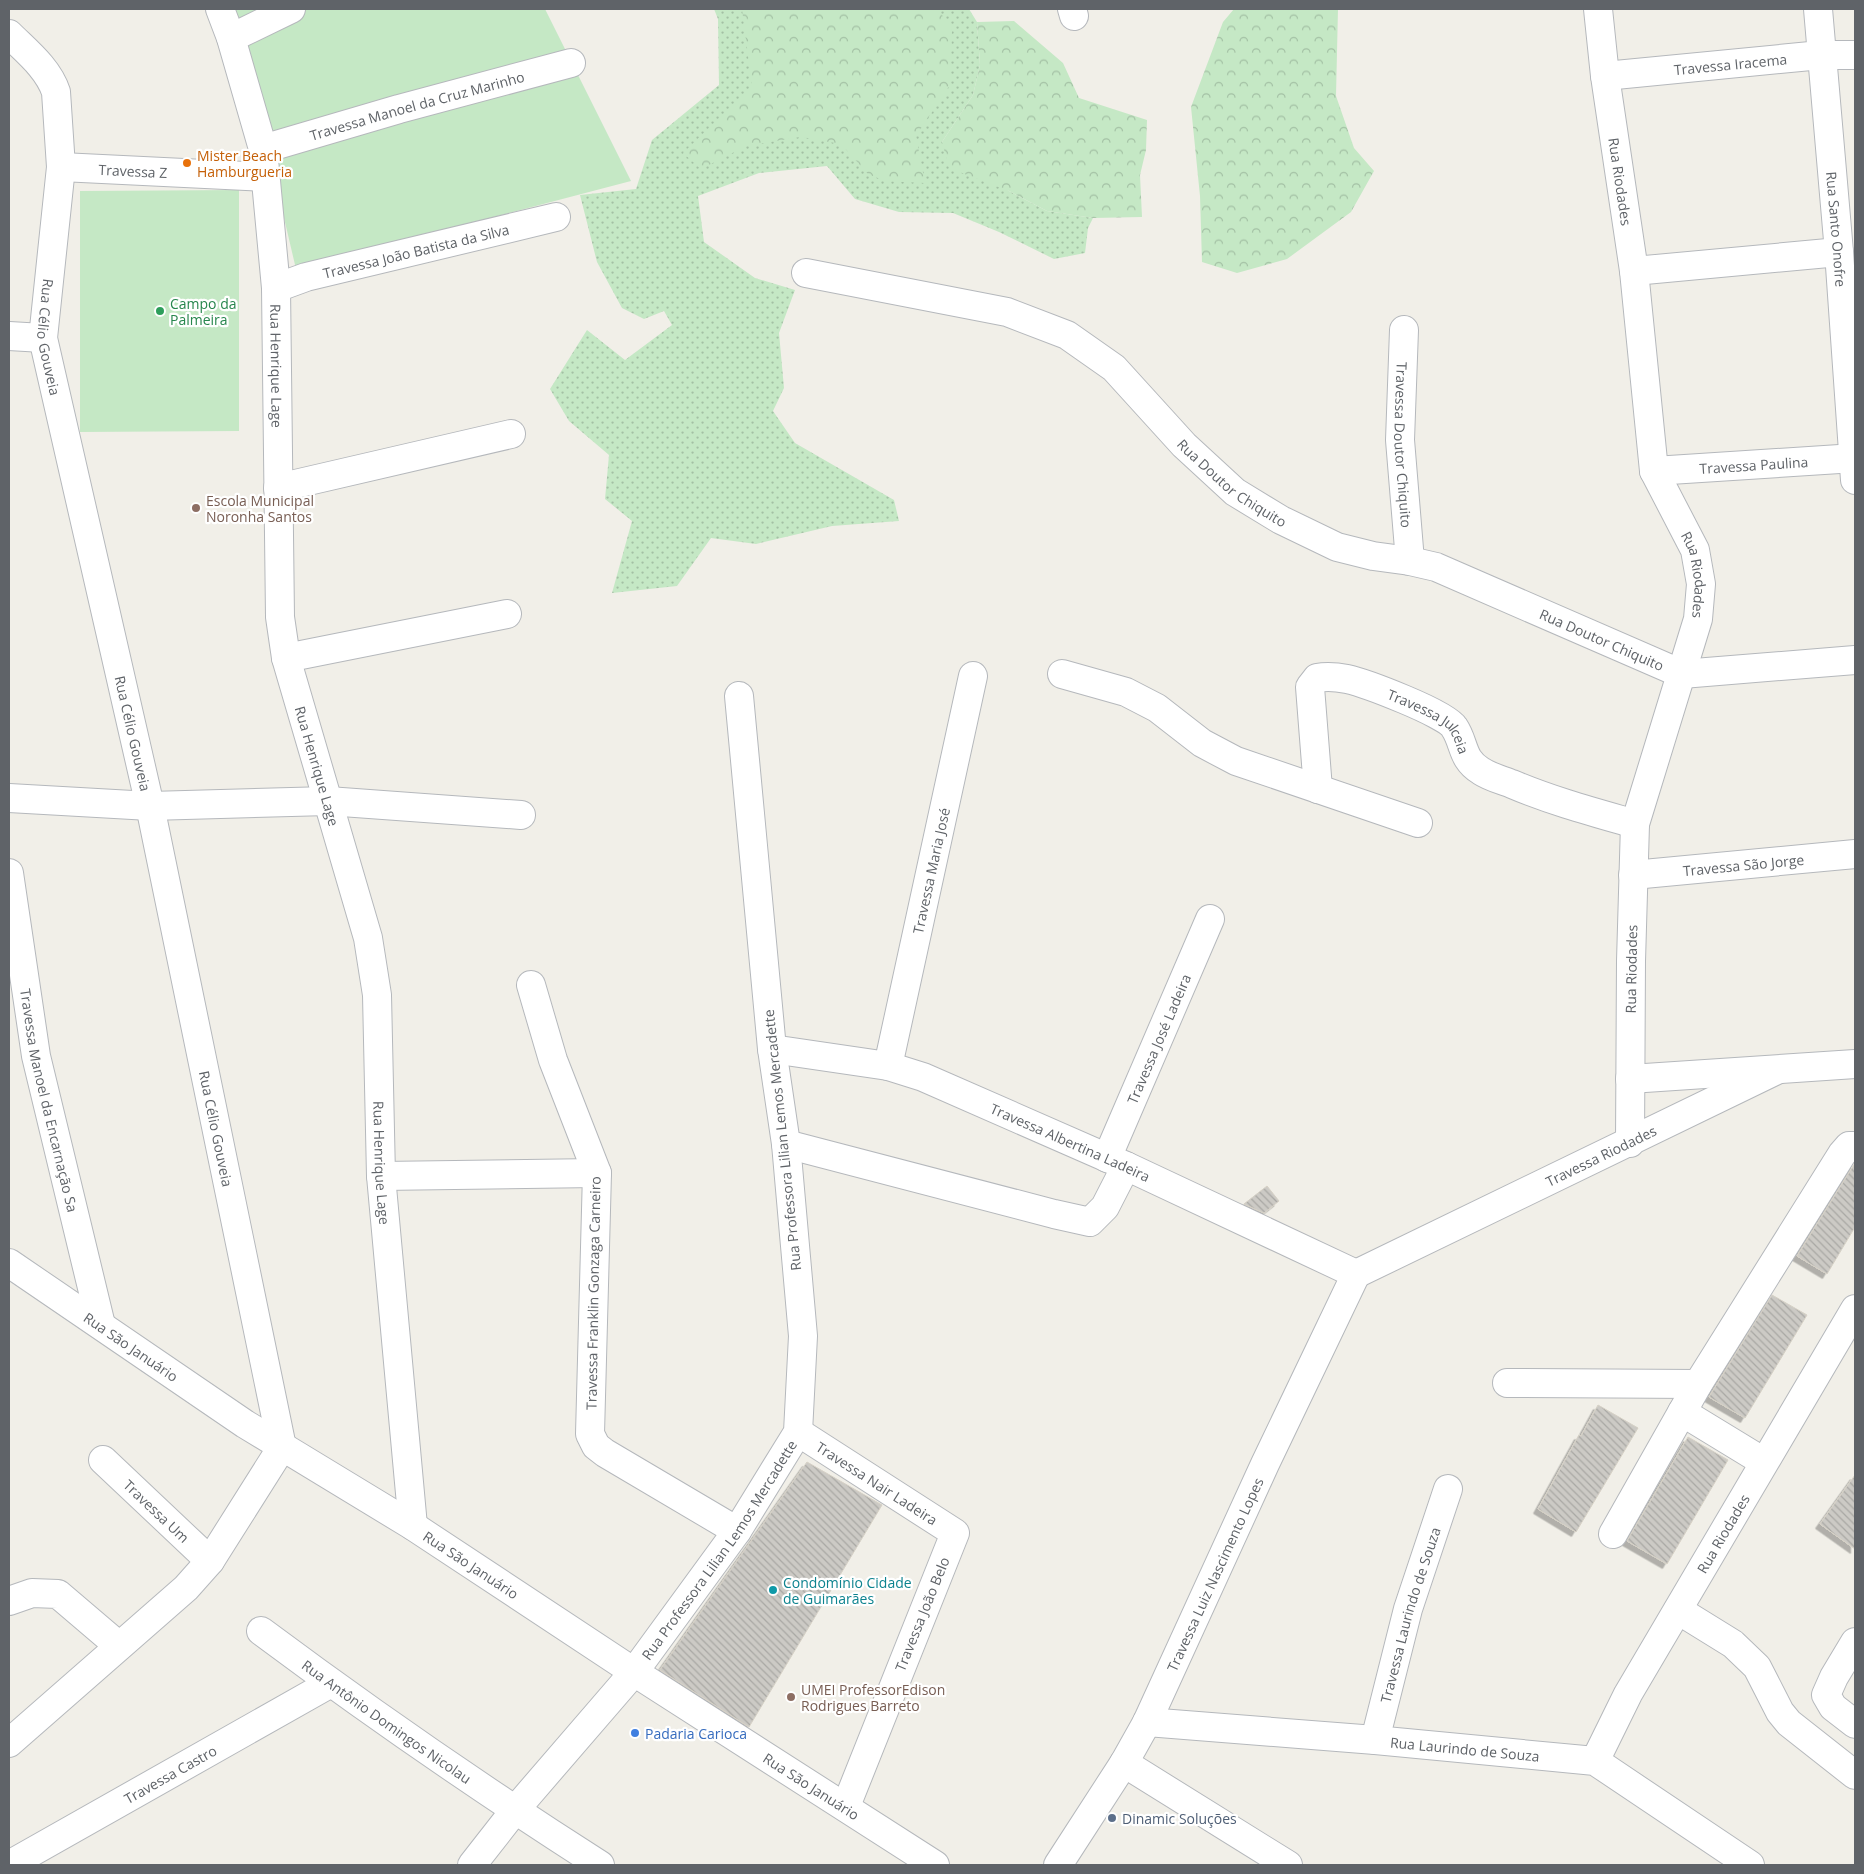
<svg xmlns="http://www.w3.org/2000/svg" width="1864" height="1874" font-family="'Open Sans',sans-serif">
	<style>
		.grass { fill: url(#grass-dots) }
		.forest { fill: url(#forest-crowns) }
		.park { fill: #c5e8c5 }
		.building { fill: url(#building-back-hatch); stroke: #d6d1c6; filter: url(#shadow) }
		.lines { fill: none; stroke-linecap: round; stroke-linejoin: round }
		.minor-casing { stroke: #b5b8bc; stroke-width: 30 }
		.minor { stroke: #fff; stroke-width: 28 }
		.food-dot { fill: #e8710a; stroke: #fff; stroke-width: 2 }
		.leisure-dot { fill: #2e9e5b; stroke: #fff; stroke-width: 2 }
		.education-dot { fill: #8d6e63; stroke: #fff; stroke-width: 2 }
		.culture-dot { fill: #0f9aa8; stroke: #fff; stroke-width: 2 }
		.shop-dot { fill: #3f7fe0; stroke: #fff; stroke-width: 2 }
		.service-dot { fill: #5c6f8a; stroke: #fff; stroke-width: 2 }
		.labels { text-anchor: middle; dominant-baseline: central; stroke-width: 4.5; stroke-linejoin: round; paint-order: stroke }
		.street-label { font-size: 14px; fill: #5f6368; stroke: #fff }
		.food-label { font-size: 14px; fill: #c56008; stroke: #fff; text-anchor: start }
		.leisure-label { font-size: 14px; fill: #27864d; stroke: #fff; text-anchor: start }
		.education-label { font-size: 14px; fill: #785e54; stroke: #fff; text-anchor: start }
		.culture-label { font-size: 14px; fill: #0d838f; stroke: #fff; text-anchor: start }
		.shop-label { font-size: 14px; fill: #366cbe; stroke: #fff; text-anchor: start }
		.service-label { font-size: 14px; fill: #4e5e75; stroke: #fff; text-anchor: start }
	</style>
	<defs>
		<pattern id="grass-dots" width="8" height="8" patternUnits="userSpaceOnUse" patternTransform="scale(1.25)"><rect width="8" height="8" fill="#c5e8c5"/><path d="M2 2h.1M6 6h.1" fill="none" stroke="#a3c0a4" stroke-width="1.8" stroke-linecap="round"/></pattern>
		<pattern id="forest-crowns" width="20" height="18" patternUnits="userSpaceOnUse" patternTransform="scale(1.25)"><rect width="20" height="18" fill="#c5e8c5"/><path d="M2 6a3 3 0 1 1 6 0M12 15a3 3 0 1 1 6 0" fill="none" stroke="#a3c0a4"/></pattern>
		<pattern id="building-back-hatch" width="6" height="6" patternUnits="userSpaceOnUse" patternTransform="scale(1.25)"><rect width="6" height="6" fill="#cccac5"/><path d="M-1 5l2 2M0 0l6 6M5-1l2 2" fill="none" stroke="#a9a8a4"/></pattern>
		<filter id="shadow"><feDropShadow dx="-4.5" dy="4.5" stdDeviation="0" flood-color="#0004"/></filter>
	</defs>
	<rect width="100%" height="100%" fill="#f1efe8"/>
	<!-- grass -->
	<polygon class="grass" points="714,9 969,9 977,22 980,65 973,95 942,142 1009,191 1047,211 1093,218 1088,228 1085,253 1054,259 999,232 953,213 899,212 855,199 827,166 759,173 698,196 704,242 755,278 795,290 779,333 784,388 773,411 795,443 894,500 899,521 832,526 756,544 711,538 677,586 612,593 632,521 605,499 609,455 569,421 550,389 587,330 625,360 672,325 664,311 644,319 622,308 597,262 580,195 636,189 652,140 719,85 718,19"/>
	<!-- forest -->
	<g class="forest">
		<polygon points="742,9 938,9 952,30 950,85 916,136 925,183 885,181 868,174 841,144 800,137 746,146 701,169 683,153 752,87"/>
		<polygon points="1234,9 1338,9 1336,96 1354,148 1374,171 1351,212 1287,259 1237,273 1202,262 1200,196 1191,107 1223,22"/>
		<polygon points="1014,21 1063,63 1079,98 1147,120 1146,150 1140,175 1142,217 1093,218 1047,211 1009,191 949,168 942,142 973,95 980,65 977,22"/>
	</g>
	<!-- park -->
	<g class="park">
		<polygon points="234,9 545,9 631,181 296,269 243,43"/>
		<polygon points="239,190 239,431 80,432 80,191"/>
	</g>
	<!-- building -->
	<g class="building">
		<polygon points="1855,1163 1855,1227 1827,1274 1797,1256"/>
		<polygon points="1267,1186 1279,1201 1264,1213 1244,1204"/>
		<polygon points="1772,1295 1807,1315 1745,1418 1709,1397"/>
		<polygon points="1598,1405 1638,1428 1576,1532 1538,1509 1579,1435 1581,1436"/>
		<polygon points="1688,1437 1728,1460 1667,1564 1627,1541"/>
		<polygon points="807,1462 882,1505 749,1727 660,1670"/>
		<polygon points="1855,1475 1855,1549 1820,1524"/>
	</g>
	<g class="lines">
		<!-- minor casing -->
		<g class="minor-casing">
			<g id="minor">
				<path id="s1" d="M220,9l11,29 32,111 13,139 4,329 6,41 82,280 9,57 4,181 32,350"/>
				<polyline points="1072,9 1074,16"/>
				<path id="s2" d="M1598,9l7,67 29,195 20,200 41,79 6,34 -3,35 -63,205 -4,137 -1,182"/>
				<path id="s3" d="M1818,9l21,243 16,228"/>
				<path id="s4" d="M9,34c17,17 39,34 47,58l5,75 -18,171 107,468 132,641 -72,114 -24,27 -177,155"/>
				<polyline points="231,38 291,9"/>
				<path id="s5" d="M1605,76l216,-21h34"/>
				<path id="s6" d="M263,149l136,-40 172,-46"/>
				<path id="s7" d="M61,167l204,10"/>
				<polyline points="1634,271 1839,252"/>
				<path id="s8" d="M806,273l201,39 60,23 47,33 70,77 51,47 46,28 56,27 36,9 37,5 26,6 246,107 173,-14"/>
				<path id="s9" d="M276,288l30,-11 250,-60"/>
				<path id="s10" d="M1404,330l-4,110 10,121"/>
				<polyline points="9,336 43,338"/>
				<path id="s11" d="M1654,471l201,-13"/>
				<polyline points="278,488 511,434"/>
				<polyline points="286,658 507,614"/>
				<polyline points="1062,674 1126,692 1157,708 1202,743 1236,761 1418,823"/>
				<path id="s12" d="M1318,789l-8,-102 7,-9c10,-2 20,-1 30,1 18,4 98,34 107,48 11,16 7,32 27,44 9,6 21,9 31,13 40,17 81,28 123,40"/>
				<polyline points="9,798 150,806 328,801 521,815"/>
				<path id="s13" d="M9,873l27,183 65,269"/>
				<path id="s14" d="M1633,875l222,-21"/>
				<polyline points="531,985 553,1060 597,1173 590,1434 596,1446 605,1453 737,1531"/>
				<path id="s15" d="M772,1049l116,17 35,11 203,89 230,108"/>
				<path id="s16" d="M888,1066l85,-390"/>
				<polyline points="1630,1079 1855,1064"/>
				<polyline points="786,1144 1054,1214 1090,1222 1105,1207 1126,1166"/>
				<path id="s17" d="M1107,1158l103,-239"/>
				<polyline points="381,1176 597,1173"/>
				<path id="s18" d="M9,1263l236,161 168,102 221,146 301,193"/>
				<path id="s19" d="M1356,1274l421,-204"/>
				<polyline points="1507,1383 1698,1384"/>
				<polyline points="1682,1412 1764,1462"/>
				<path id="s20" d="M798,1432l157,101 -109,273"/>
				<path id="s21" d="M103,1460l107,101"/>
				<polyline points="1613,1534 1698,1384 1842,1154 1849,1146 1855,1146"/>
				<polyline points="9,1601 32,1593 58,1594 119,1646"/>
				<polyline points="1678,1610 1733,1644 1757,1667 1780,1712 1789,1723 1855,1775"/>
				<path id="s22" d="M261,1631c110,82 223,160 339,234"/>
				<polyline points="1855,1642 1834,1677 1826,1695 1833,1707 1855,1724"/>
				<path id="s23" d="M1147,1722l228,18 220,21 155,104"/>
				<path id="s24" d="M1375,1740l33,-131 40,-120"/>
				<path id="s25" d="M1595,1761l33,-67 227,-385"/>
				<polyline points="1124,1763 1288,1865"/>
				<path id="s26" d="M9,1865l322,-182"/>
				<path id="s27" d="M472,1865l43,-55 119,-138 103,-141 61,-99 5,-96 -17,-192 -14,-95 -33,-353"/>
				<path id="s28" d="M1058,1865l66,-102 23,-41 118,-258 91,-190"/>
			</g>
		</g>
		<!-- minor -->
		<use href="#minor" class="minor"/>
	</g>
	<!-- markers -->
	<circle class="food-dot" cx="187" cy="163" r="5"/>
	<circle class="leisure-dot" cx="160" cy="311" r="5"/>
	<g class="education-dot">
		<circle cx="196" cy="508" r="5"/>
		<circle cx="791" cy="1697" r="5"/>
	</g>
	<circle class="culture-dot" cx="773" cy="1590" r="5"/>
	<circle class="shop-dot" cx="635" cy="1733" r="5"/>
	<circle class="service-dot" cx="1112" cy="1818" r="5"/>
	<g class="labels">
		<!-- street labels -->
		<g class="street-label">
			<text stroke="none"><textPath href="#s5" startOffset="126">Travessa Iracema</textPath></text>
			<text stroke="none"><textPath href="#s6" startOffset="160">Travessa Manoel da Cruz Marinho</textPath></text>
			<text stroke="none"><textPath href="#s7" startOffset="72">Travessa Z</textPath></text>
			<text stroke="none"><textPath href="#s2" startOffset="174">Rua Riodades</textPath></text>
			<text stroke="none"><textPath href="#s3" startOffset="221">Rua Santo Onofre</textPath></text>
			<text stroke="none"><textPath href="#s9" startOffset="145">Travessa João Batista da Silva</textPath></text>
			<text stroke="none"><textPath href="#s4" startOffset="322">Rua Célio Gouveia</textPath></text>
			<text stroke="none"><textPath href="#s1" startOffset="364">Rua Henrique Lage</textPath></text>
			<text stroke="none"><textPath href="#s10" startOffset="115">Travessa Doutor Chiquito</textPath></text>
			<text stroke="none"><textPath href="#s11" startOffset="100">Travessa Paulina</textPath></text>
			<text stroke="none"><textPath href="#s8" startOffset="492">Rua Doutor Chiquito</textPath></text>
			<text stroke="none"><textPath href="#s2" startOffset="579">Rua Riodades</textPath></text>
			<text stroke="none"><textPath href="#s8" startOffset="898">Rua Doutor Chiquito</textPath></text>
			<text stroke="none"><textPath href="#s12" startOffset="239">Travessa Julceia</textPath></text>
			<text stroke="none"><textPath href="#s4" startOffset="728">Rua Célio Gouveia</textPath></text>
			<text stroke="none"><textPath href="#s1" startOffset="769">Rua Henrique Lage</textPath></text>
			<text stroke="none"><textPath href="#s14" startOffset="111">Travessa São Jorge</textPath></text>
			<text stroke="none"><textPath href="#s16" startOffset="200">Travessa Maria José</textPath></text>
			<text transform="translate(1631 969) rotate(-89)">Rua Riodades</text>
			<text stroke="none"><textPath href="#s17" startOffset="130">Travessa José Ladeira</textPath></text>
			<text stroke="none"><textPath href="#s13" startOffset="231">Travessa Manoel da Encarnação Sa</textPath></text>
			<text stroke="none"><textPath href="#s4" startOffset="1132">Rua Célio Gouveia</textPath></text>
			<text transform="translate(782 1140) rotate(-96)">Rua Professora Lilian Lemos Mercadette</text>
			<text stroke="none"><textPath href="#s15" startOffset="315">Travessa Albertina Ladeira</textPath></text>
			<text stroke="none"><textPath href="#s19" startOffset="272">Travessa Riodades</textPath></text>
			<text stroke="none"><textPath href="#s1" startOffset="1174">Rua Henrique Lage</textPath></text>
			<text transform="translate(593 1293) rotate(-89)">Travessa Franklin Gonzaga Carneiro</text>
			<text stroke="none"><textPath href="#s18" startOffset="148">Rua São Januário</textPath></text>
			<text stroke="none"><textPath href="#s20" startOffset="94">Travessa Nair Ladeira</textPath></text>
			<text stroke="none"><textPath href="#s21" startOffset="74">Travessa Um</textPath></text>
			<text stroke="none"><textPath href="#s25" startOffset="261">Rua Riodades</textPath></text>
			<text stroke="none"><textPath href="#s27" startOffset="401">Rua Professora Lilian Lemos Mercadette</textPath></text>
			<text stroke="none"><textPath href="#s18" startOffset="552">Rua São Januário</textPath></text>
			<text stroke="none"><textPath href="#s28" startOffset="331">Travessa Luiz Nascimento Lopes</textPath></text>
			<text transform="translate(922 1614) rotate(-68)">Travessa João Belo</text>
			<text stroke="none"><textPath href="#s24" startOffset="130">Travessa Laurindo de Souza</textPath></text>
			<text stroke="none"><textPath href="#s22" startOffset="155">Rua Antônio Domingos Nicolau</textPath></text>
			<text stroke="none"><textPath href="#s23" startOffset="319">Rua Laurindo de Souza</textPath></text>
			<text stroke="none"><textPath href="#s26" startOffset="185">Travessa Castro</textPath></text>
			<text stroke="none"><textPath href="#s18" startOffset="958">Rua São Januário</textPath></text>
		</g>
		<!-- food labels -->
		<g class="food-label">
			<text x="197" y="155">Mister Beach<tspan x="197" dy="16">Hamburgueria</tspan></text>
		</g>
		<!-- leisure labels -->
		<g class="leisure-label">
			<text x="170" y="303">Campo da<tspan x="170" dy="16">Palmeira</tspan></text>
		</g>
		<!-- education labels -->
		<g class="education-label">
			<text x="206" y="500">Escola Municipal<tspan x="206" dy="16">Noronha Santos</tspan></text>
			<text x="801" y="1689">UMEI ProfessorEdison<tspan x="801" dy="16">Rodrigues Barreto</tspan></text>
		</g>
		<!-- culture labels -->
		<g class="culture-label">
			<text x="783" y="1582">Condomínio Cidade<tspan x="783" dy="16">de Guimarães</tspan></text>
		</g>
		<!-- shop labels -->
		<g class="shop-label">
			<text x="645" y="1733">Padaria Carioca</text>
		</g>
		<!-- service labels -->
		<g class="service-label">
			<text x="1122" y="1818">Dinamic Soluções</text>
		</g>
	</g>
	<!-- border -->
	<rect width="1864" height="1874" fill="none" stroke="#5f6368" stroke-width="20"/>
</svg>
